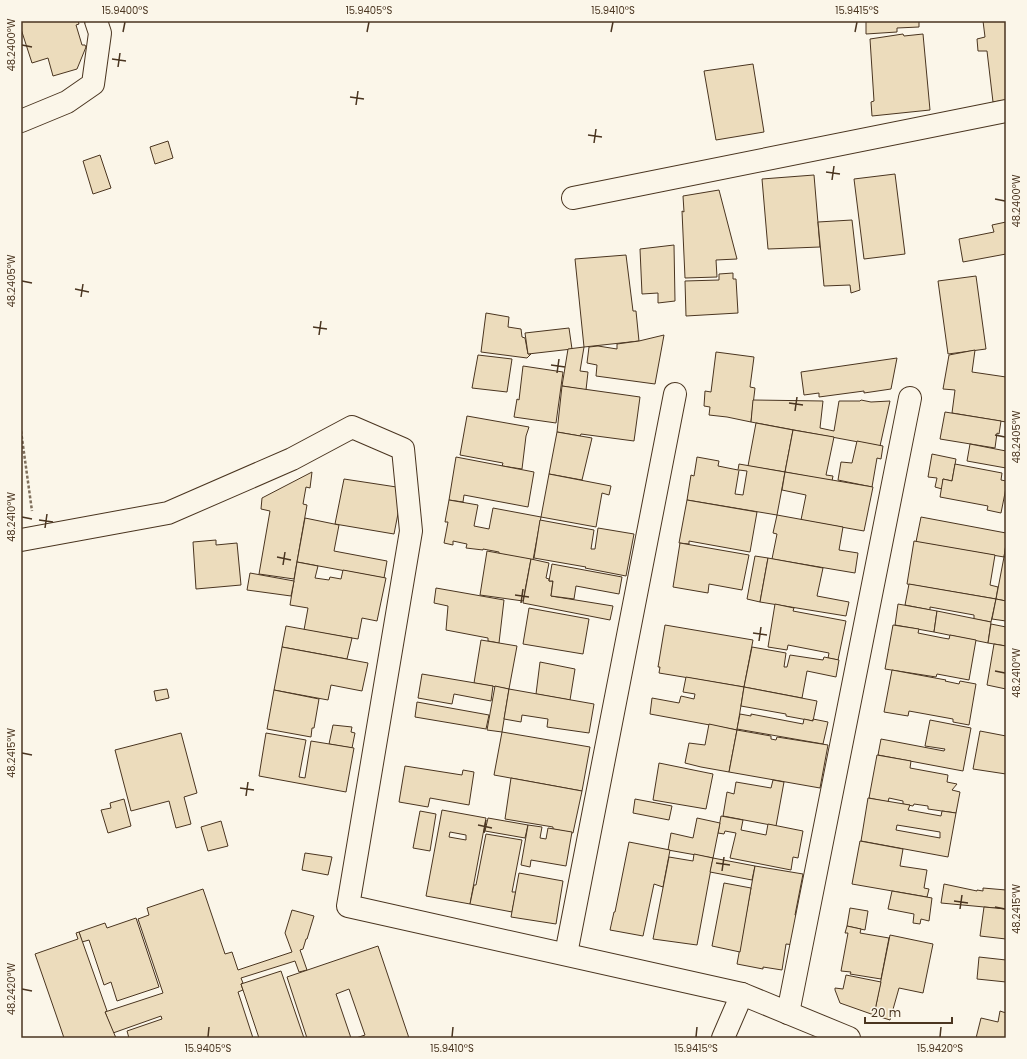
<svg xmlns="http://www.w3.org/2000/svg" width="1027" height="1059" font-family="Poppins,sans-serif">
	<style>
		.building { fill: #ecdcbc; stroke: #4a3520; fill-rule: evenodd }
		.lines { fill: none; stroke-linecap: round; stroke-linejoin: round }
		.minor-casing { stroke: #4a3520; stroke-width: 24 }
		.path { stroke: #7f6f5c; stroke-width: 2.5; stroke-dasharray: 3 2; stroke-linecap: butt }
		.minor { stroke: #fbf6e9; stroke-width: 22 }
		.ticks { fill: none; stroke: #4a3520; stroke-width: 1.5 }
		.neatline { fill: none; stroke: #4a3520; stroke-width: 1.5 }
		.ticks-label { font-size: 10px; text-anchor: middle; fill: #4a3520 }
	</style>
	<rect width="100%" height="100%" fill="#fbf6e9"/>
	<!-- building -->
	<g class="building">
		<polygon points="21,21 78,21 79,24 76,25 82,45 85,45 86,47 77,69 53,76 48,58 32,63 21,29"/>
		<polygon points="866,21 919,21 919,27 897,28 897,32 866,34"/>
		<polygon points="983,21 1006,21 1006,100 993,102 987,51 978,51 977,39 985,37"/>
		<polygon points="903,34 904,36 923,34 930,110 872,116 871,102 874,101 870,39"/>
		<polygon points="753,64 764,132 716,140 704,71"/>
		<polygon points="168,141 173,158 155,164 150,147"/>
		<polygon points="100,155 111,188 93,194 83,161"/>
		<polygon points="895,174 905,254 864,259 854,179"/>
		<polygon points="814,175 820,247 768,249 762,179"/>
		<polygon points="719,190 737,259 716,260 717,277 685,278 682,211 684,212 683,196"/>
		<polygon points="852,220 860,290 851,293 850,285 824,286 818,222"/>
		<polygon points="1006,222 1006,254 963,262 959,239 994,232 992,225"/>
		<polygon points="674,245 675,301 658,303 658,293 642,294 640,249"/>
		<polygon points="626,255 633,311 636,311 639,341 584,347 575,259"/>
		<polygon points="733,273 733,279 736,279 738,313 686,316 685,281 719,280 719,274"/>
		<polygon points="976,276 986,349 948,354 938,281"/>
		<polygon points="486,313 509,317 508,327 521,329 522,337 525,338 528,354 531,354 527,358 481,352"/>
		<polygon points="569,328 572,349 528,354 525,333"/>
		<polygon points="664,335 655,384 596,376 597,365 587,363 589,347 598,346 617,349 617,344 639,341"/>
		<polygon points="584,347 580,371 588,372 586,390 562,386 568,349"/>
		<polygon points="975,350 972,372 1006,377 1006,422 952,413 955,390 943,389 949,355"/>
		<polygon points="716,352 754,357 750,387 755,388 751,422 727,417 709,415 710,407 704,406 705,391 711,392"/>
		<polygon points="478,355 512,359 507,392 472,388"/>
		<polygon points="897,358 891,389 864,393 864,391 819,397 819,393 804,395 801,372"/>
		<polygon points="523,366 563,372 556,423 514,417 517,399 519,400"/>
		<polygon points="562,386 640,397 634,441 581,434 580,436 557,432"/>
		<polygon points="753,400 823,401 820,428 834,431 839,401 860,401 861,400 871,402 890,401 880,446 751,422"/>
		<polygon points="945,412 1001,421 999,434 997,433 995,448 940,439"/>
		<polygon points="467,416 529,427 526,436 522,469 502,466 503,463 460,455"/>
		<polygon points="756,423 793,430 785,472 748,466"/>
		<polygon points="793,430 834,437 826,475 833,476 832,481 785,472"/>
		<polygon points="557,432 592,438 582,480 549,474"/>
		<polygon points="857,441 883,446 881,459 877,458 872,487 838,480 841,462 852,463"/>
		<polygon points="970,444 1006,451 1006,468 967,461"/>
		<polygon points="932,454 956,459 952,481 943,479 942,489 935,487 937,478 928,477"/>
		<polygon points="456,457 534,472 528,507 464,495 463,502 449,500"/>
		<path d="M697,457l22,4 -1,5 20,4 1,-6 46,8 -8,43 -90,-15 4,-25 3,1zM739,470l8,1 -4,24 -8,-1z"/>
		<polygon points="955,464 1002,473 1001,480 1006,481 1006,488 1001,513 987,510 988,506 940,497 943,479 952,481"/>
		<polygon points="312,472 310,488 306,487 303,504 307,505 294,579 259,574 270,511 261,509 262,498"/>
		<polygon points="785,472 873,487 864,531 801,520 806,495 782,490"/>
		<polygon points="549,474 611,486 609,495 602,493 596,527 541,517"/>
		<polygon points="344,479 403,488 394,534 335,524"/>
		<polygon points="449,500 478,505 474,526 489,529 493,508 541,517 533,560 499,554 499,552 483,549 483,550 466,548 467,544 453,541 453,545 444,543 448,522 445,522"/>
		<polygon points="687,500 757,512 750,552 689,541 689,544 679,543"/>
		<polygon points="777,515 843,527 839,550 858,553 855,573 772,559 777,534 773,533"/>
		<polygon points="921,517 1006,533 1006,544 1004,557 916,542"/>
		<polygon points="305,518 339,525 334,551 387,561 384,578 297,562"/>
		<polygon points="540,520 594,530 591,549 595,549 598,528 634,534 626,576 585,568 586,567 534,558"/>
		<polygon points="216,540 216,545 237,543 241,585 196,589 193,542"/>
		<polygon points="914,541 995,555 990,585 998,587 996,599 907,584"/>
		<polygon points="680,543 749,555 742,590 709,584 708,593 673,587"/>
		<polygon points="1006,544 1006,557 1004,557"/>
		<polygon points="487,551 531,559 523,601 480,595"/>
		<polygon points="755,556 768,558 760,602 747,599"/>
		<polygon points="1004,557 1006,557 1006,601 996,599"/>
		<polygon points="768,558 823,568 817,596 849,602 846,616 760,602"/>
		<polygon points="531,559 549,563 546,578 549,579 549,581 553,581 551,596 613,606 610,620 523,603"/>
		<polygon points="297,562 318,566 315,578 329,580 330,577 341,579 343,570 386,578 377,621 362,618 358,639 304,630 308,608 290,605"/>
		<polygon points="552,564 622,577 619,594 576,586 574,599 551,596 553,581 549,581"/>
		<polygon points="250,573 294,581 291,596 247,590"/>
		<polygon points="909,584 996,599 991,622 974,619 974,615 930,607 930,610 905,605"/>
		<polygon points="436,588 504,600 499,643 488,641 488,638 446,630 448,606 434,603"/>
		<polygon points="996,599 1006,601 1006,621 992,619"/>
		<polygon points="775,604 794,608 793,611 846,621 838,660 828,658 829,653 788,645 787,650 768,647"/>
		<polygon points="898,604 937,611 934,632 895,625"/>
		<polygon points="529,608 589,619 583,654 523,644"/>
		<polygon points="937,611 991,622 988,643 934,632"/>
		<polygon points="991,624 1006,627 1006,646 988,643"/>
		<polygon points="665,625 753,640 744,687 659,673 660,667 658,667"/>
		<polygon points="893,625 919,629 918,633 943,638 949,639 950,635 976,640 969,680 937,674 936,677 885,669"/>
		<polygon points="286,626 352,638 347,659 282,647"/>
		<polygon points="481,640 517,646 509,689 474,683"/>
		<polygon points="994,644 1006,646 1006,689 987,685"/>
		<polygon points="282,647 368,663 362,691 331,685 328,700 274,690"/>
		<polygon points="752,647 786,653 784,667 787,667 790,655 823,660 824,657 839,660 836,677 807,671 802,698 744,687"/>
		<polygon points="540,662 575,669 570,700 536,694"/>
		<polygon points="892,670 946,680 945,681 959,684 960,681 976,684 969,725 953,722 953,719 909,711 908,716 884,712"/>
		<polygon points="422,674 493,686 491,701 454,694 452,704 418,698"/>
		<polygon points="686,677 744,687 737,730 650,714 652,698 679,703 681,696 694,699 695,694 683,692"/>
		<polygon points="495,686 509,689 502,732 487,730"/>
		<polygon points="744,687 817,701 813,721 786,716 786,714 741,706"/>
		<polygon points="167,689 169,698 156,701 154,691"/>
		<polygon points="509,689 594,704 589,733 547,727 548,719 522,715 521,722 504,719"/>
		<polygon points="274,690 319,699 314,728 312,728 311,737 267,729"/>
		<polygon points="417,702 489,715 486,729 415,717"/>
		<polygon points="740,714 751,716 751,714 803,724 804,719 813,721 813,719 828,722 823,744 737,729"/>
		<polygon points="930,720 971,728 963,771 878,755 881,739 944,751 945,749 925,746"/>
		<polygon points="709,724 737,730 729,772 701,767 685,763 689,743 705,745"/>
		<polygon points="333,725 352,727 351,732 355,733 352,748 329,744"/>
		<polygon points="737,730 771,736 771,739 776,740 777,737 828,745 820,788 729,772"/>
		<polygon points="980,731 1006,736 1006,774 973,769"/>
		<polygon points="502,732 590,747 582,791 494,775"/>
		<polygon points="181,733 197,793 184,797 191,824 176,828 169,801 131,811 115,750"/>
		<polygon points="266,733 306,740 299,777 305,778 311,741 354,748 346,792 259,776"/>
		<polygon points="877,755 911,761 910,768 948,775 947,782 957,784 952,790 960,792 956,813 928,809 928,806 914,804 913,806 903,804 903,801 889,798 888,802 869,798"/>
		<polygon points="659,763 713,774 706,809 653,800"/>
		<polygon points="405,766 462,775 463,770 474,772 469,805 430,798 428,807 399,802"/>
		<polygon points="511,778 582,791 573,833 553,829 553,827 505,819"/>
		<polygon points="773,780 784,782 776,826 723,816 727,792 734,794 736,782 771,788"/>
		<path d="M868,798l42,7 -2,5 33,6 1,-5 14,2 -8,44 -87,-16zM897,825l43,7v6l-44,-8z"/>
		<polygon points="124,799 131,826 108,833 101,810 111,808 110,803"/>
		<polygon points="635,799 672,806 669,820 633,813"/>
		<path d="M442,810l44,8 -16,86 -44,-8zM450,832l16,3v5l-17,-3z"/>
		<polygon points="420,811 436,814 430,851 413,848"/>
		<polygon points="721,816 743,820 741,830 766,835 768,824 803,831 798,858 793,857 791,870 730,858 736,833 725,831 724,834 718,833"/>
		<polygon points="488,818 528,825 525,838 485,831"/>
		<polygon points="697,818 720,823 713,858 668,850 671,833 693,838"/>
		<polygon points="221,821 228,846 208,851 201,827"/>
		<polygon points="528,825 542,827 540,838 546,839 548,828 572,832 566,866 531,860 530,867 521,865"/>
		<polygon points="486,834 522,840 512,892 516,892 512,912 470,904 474,885 476,885"/>
		<polygon points="860,841 903,849 900,866 927,870 924,888 929,889 927,897 852,884"/>
		<polygon points="629,842 670,850 663,887 654,884 643,936 610,930 614,912 615,912"/>
		<polygon points="305,853 332,857 328,875 302,870"/>
		<polygon points="694,854 713,858 697,945 653,939 669,857 693,861"/>
		<polygon points="713,858 755,866 752,880 710,872"/>
		<polygon points="755,866 803,874 795,915 801,916 795,945 786,944 782,970 763,967 763,969 737,964"/>
		<polygon points="519,873 563,881 556,924 511,917"/>
		<polygon points="724,883 751,888 740,952 712,946"/>
		<polygon points="944,884 977,891 977,890 983,891 983,888 1006,890 1006,909 941,903"/>
		<polygon points="203,889 225,954 232,952 238,970 292,952 285,933 292,910 314,916 307,939 306,939 303,949 300,950 307,970 299,972 295,961 241,978 243,983 241,984 243,990 238,992 253,1038 129,1038 127,1031 162,1019 161,1016 113,1033 105,1012 163,993 138,919 149,915 147,908"/>
		<polygon points="892,891 932,898 929,921 921,919 920,924 913,923 914,914 888,909"/>
		<polygon points="984,907 1006,909 1006,939 980,936"/>
		<polygon points="850,908 868,911 865,930 847,926"/>
		<polygon points="136,918 159,987 117,1001 111,982 104,985 89,940 82,942 79,932 105,923 107,928"/>
		<polygon points="847,926 861,929 860,933 889,938 881,979 850,974 851,972 841,971 848,933 845,933"/>
		<polygon points="79,932 107,1011 105,1012 116,1038 64,1038 61,1029 35,954 78,939 76,933"/>
		<polygon points="890,935 933,944 923,993 899,988 890,1020 874,1015"/>
		<polygon points="378,946 409,1038 356,1038 365,1035 349,989 336,994 351,1038 307,1038 287,977"/>
		<polygon points="979,957 1006,960 1006,982 977,979"/>
		<polygon points="281,971 304,1038 259,1038 241,984"/>
		<polygon points="846,975 881,982 874,1015 840,1003 835,990 835,988 843,989"/>
		<polygon points="1000,1011 1006,1013 1006,1038 976,1038 981,1018 998,1022"/>
	</g>
	<g class="lines">
		<!-- minor casing -->
		<g class="minor-casing">
			<g id="minor">
				<polyline points="21,121 67,102 93,84 100,33 96,21"/>
				<polyline points="573,198 1006,111"/>
				<polyline points="21,540 168,513 292,459 352,427 403,449 411,531 348,906 742,994 849,1038"/>
				<polyline points="566,954 675,394"/>
				<polyline points="788,1013 910,398"/>
				<polyline points="723,1038 742,994"/>
			</g>
		</g>
		<!-- path -->
		<polyline class="path" points="21,431 32,511"/>
		<!-- minor -->
		<use href="#minor" class="minor"/>
	</g>
	<!-- ticks -->
	<path class="ticks" d="M123,32l2,-10M367,32l2,-10M611,32l2,-10M855,32l2,-10M22,45l10,2M112,59l14,2M118,67l2,-14M350,97l14,2M356,105l2,-14M588,135l14,2M594,143l2,-14M826,172l14,2M832,180l2,-14M995,199l10,2M22,281l10,2M75,289l14,3M81,297l2,-13M313,327l14,2M319,335l2,-14M551,365l14,2M557,373l2,-14M789,403l14,2M795,411l2,-14M995,435l10,2M22,517l10,2M39,520l14,2M45,528l2,-14M277,557l14,3M283,565l2,-13M515,595l14,2M521,603l2,-14M753,633l14,2M759,641l2,-14M995,671l10,2M22,753l10,2M240,788l14,2M246,796l2,-14M478,825l14,3M484,833l2,-13M716,863l14,2M722,871l2,-14M954,901l14,2M995,907l10,2M960,909l2,-14M22,989l10,2M208,1037l1,-10M452,1037l1,-10M696,1037l1,-10M940,1037l1,-10"/>
	<!-- border -->
	<rect width="1027" height="1059" fill="none" stroke="#fbf6e9" stroke-width="44"/>
	<!-- scale -->
	<path d="M865 1017v6h87v-6" fill="none" stroke="#4a3520" stroke-width="2"/>
	<text x="871" y="1017" font-size="12" fill="#4a3520" stroke="#fbf6e9" stroke-width="3" paint-order="stroke">20 m</text>
	<rect x="22" y="22" width="983" height="1015" class="neatline"/>
	<g class="ticks-label">
		<text x="125" y="14">15.9400°S</text>
		<text x="369" y="14">15.9405°S</text>
		<text x="613" y="14">15.9410°S</text>
		<text x="857" y="14">15.9415°S</text>
		<text transform="translate(11 45) rotate(-90)" y="4">48.2400°W</text>
		<text transform="translate(1016 201) rotate(-90)" y="4">48.2400°W</text>
		<text transform="translate(11 281) rotate(-90)" y="4">48.2405°W</text>
		<text transform="translate(1016 437) rotate(-90)" y="4">48.2405°W</text>
		<text transform="translate(11 517) rotate(-90)" y="4">48.2410°W</text>
		<text transform="translate(1016 673) rotate(-90)" y="4">48.2410°W</text>
		<text transform="translate(11 753) rotate(-90)" y="4">48.2415°W</text>
		<text transform="translate(1016 909) rotate(-90)" y="4">48.2415°W</text>
		<text transform="translate(11 989) rotate(-90)" y="4">48.2420°W</text>
		<text x="208" y="1052">15.9405°S</text>
		<text x="452" y="1052">15.9410°S</text>
		<text x="696" y="1052">15.9415°S</text>
		<text x="940" y="1052">15.9420°S</text>
	</g>
</svg>
